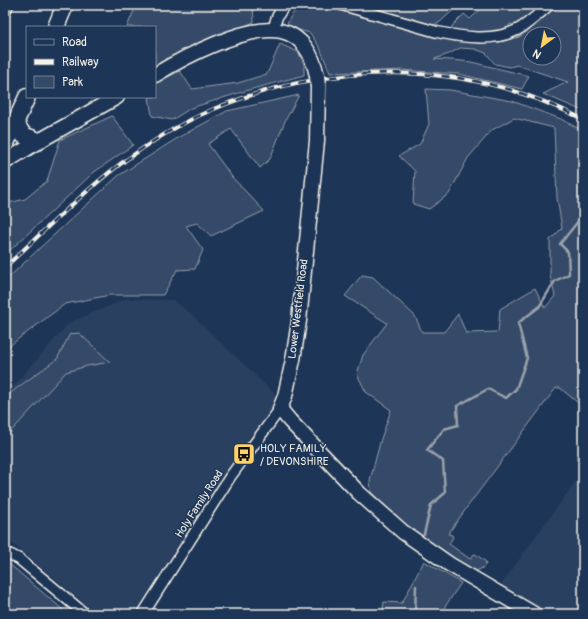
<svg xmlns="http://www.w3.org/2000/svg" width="588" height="619" font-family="Pangolin,sans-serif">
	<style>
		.built { fill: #2a4060 }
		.green { fill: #354a67; stroke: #949ea8; fill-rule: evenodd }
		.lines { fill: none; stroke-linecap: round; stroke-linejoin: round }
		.stream { stroke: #9aa2ab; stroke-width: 2.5 }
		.street-casing { stroke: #f4f1e8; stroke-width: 13 }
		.secondary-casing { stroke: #f4f1e8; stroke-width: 17 }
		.primary-casing { stroke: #f4f1e8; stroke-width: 19 }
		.street { stroke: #1d3557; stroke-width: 10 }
		.secondary { stroke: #1d3557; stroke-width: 14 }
		.primary { stroke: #1d3557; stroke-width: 16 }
		.rail-casing { stroke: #f4f1e8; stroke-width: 4 }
		.rail { stroke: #1d3557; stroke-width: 2.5; stroke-dasharray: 8; stroke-linecap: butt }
		.secondary-bridge-casing { stroke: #f4f1e8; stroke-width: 17; stroke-linecap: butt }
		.secondary-bridge { stroke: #1d3557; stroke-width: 14 }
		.labels { text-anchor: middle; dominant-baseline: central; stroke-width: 3; stroke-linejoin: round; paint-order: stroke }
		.street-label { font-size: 11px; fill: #f4f1e8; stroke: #1d3557 }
		.poi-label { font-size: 11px; fill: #f4f1e8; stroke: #1d3557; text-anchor: start }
	</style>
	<rect width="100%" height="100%" fill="#1d3557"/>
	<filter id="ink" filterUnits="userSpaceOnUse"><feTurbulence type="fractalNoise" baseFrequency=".025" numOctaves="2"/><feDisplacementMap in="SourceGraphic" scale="8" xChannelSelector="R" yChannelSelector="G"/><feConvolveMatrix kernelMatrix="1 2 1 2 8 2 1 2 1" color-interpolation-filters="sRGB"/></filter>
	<g filter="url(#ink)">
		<!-- built -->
		<g class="built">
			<polygon points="125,299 173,300 190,313 279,398 139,614 97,614 5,537 5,396 69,323"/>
			<polygon points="583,471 583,614 540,614 498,589"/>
		</g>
		<!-- green -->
		<g class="green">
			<polygon points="137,5 253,5 254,22 202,43 155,65 155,27 127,27 135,8"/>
			<path d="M308,5h8l11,2 126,34 26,1h20l20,-5 16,-11 22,-21h26v106l-40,-17 25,-12 -51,-17 -7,2 -15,-3 -9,-11 -11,-4 -15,-1 -11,6 -15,5 17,1 20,2 58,14 -7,13 -63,-15 -57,-4 -72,3 -10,-25 -10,-15 -15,-4 -8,-4c4,-13 10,-16 21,-20zM530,34h24v24h-24z"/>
			<polygon points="360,5 459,5 440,22 437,24 430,25"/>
			<path d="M485,5h57l-15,14 -11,6 -6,-1 -2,4c-9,5 -46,6 -56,1v-3l12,-12 6,5z"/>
			<polygon points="280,44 298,52 304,64 304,75 245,91 191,108 172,120 152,116 149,97 155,97 155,83 180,71 192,89 238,83 267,74"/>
			<path d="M426,89l24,1 62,11 49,18 22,12v276l-23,-19h-4l-88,118 -20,28 4,1 1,2 -4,7 21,15 4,-5h1l10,7 1,3c-5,7 -11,8 -19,5l-67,-48 -29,-29 -1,-12 11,-41 10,-29 -25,-18 -9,-18 6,-19 24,-32 -42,-27 17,-21 11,2 42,39 7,16h22l14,-18 8,19 32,-1 2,-23 35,-21 10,20 10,-12 -5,-21v-35l12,-12 -5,-30 -3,-70 -40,-10 -22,12 -24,28 -19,36 -20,15 -16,-5 2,-33 -16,-15 21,-12 9,-20z"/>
			<polygon points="299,95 285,121 270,159 260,168 231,129 208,144 232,177 264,211 211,236 197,223 186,226 203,250 195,269 177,270 163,295 110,295 65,304 13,343 5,351 5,281 43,245 118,176 179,137 227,111"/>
			<polygon points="112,116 133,145 93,173 5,255 5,204 25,199 47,181 60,140"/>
			<polygon points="79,333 110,362 87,366 66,372 5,438 5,398 17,388 57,359 70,334"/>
			<polygon points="424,561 461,583 440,614 382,614 384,602 402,603"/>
			<polygon points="8,563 68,614 5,614 5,566"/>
		</g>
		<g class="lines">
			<!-- stream -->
			<g class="stream">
				<polyline points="424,534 431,505 445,493 443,461 427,450 444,429 458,425 457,406 488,389 506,398 516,389 527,358 518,323 539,307 555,281 569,274 568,252 560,244 583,215 581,196 583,194"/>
				<polyline points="415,614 416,586"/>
			</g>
			<!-- street casing -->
			<g class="street-casing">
				<g id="street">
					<path d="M342,5l95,27c25,5 56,10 80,-2 10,-5 23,-17 32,-25"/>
					<polyline points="5,12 8,5"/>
					<path d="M274,30c1,-11 4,-17 12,-25"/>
					<polyline points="5,553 11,555 19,559 85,614"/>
					<polyline points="143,614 230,477 280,409"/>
				</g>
			</g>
			<!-- secondary casing -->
			<g class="secondary-casing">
				<g id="secondary">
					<path d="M155,75c29,-18 92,-51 126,-44 22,5 32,25 36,45"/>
					<polyline points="318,86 317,141 299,321 293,360 285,396 280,409 290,421 359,493 403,532 449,564 510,600 534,614"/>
					<polyline points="5,162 39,141 117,97"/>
				</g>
			</g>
			<!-- primary casing -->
			<g class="primary-casing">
				<g id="primary">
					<polyline points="56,27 65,5"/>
					<polyline points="16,123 23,135 39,141"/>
					<polyline points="5,145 27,97"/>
				</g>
			</g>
			<!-- street -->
			<use href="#street" class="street"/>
			<!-- secondary -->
			<use href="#secondary" class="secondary"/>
			<!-- primary -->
			<use href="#primary" class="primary"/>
			<!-- rail casing -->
			<g class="rail-casing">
				<path id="rail" d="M5,267c20,-18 39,-37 59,-55 20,-18 40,-37 62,-52 22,-16 47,-32 72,-44 94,-44 209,-56 310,-27 26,8 50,18 75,30"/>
			</g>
			<!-- rail -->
			<use href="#rail" class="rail"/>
			<!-- secondary-bridge casing -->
			<g class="secondary-bridge-casing">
				<polyline id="secondary-bridge" points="317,76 318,86"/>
			</g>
			<!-- secondary-bridge -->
			<use href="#secondary-bridge" class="secondary-bridge"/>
		</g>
	</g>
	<!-- icons -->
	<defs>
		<g id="bus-square" transform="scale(1.15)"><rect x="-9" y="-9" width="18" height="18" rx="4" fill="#ffd166" stroke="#1d3557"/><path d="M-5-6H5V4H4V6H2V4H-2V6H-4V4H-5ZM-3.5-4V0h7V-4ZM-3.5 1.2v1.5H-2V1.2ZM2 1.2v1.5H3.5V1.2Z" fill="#111"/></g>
	</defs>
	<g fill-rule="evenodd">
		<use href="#bus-square" x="244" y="454"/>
	</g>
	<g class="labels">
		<!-- street labels -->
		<g class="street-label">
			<text transform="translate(298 309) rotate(-83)">Lower Westfield Road</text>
			<text transform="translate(199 504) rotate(-57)">Holy Family Road</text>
		</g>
		<!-- poi labels -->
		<g class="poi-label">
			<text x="260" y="448">HOLY FAMILY<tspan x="260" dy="13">/ DEVONSHIRE</tspan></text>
		</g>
	</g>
	<!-- margin -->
	<rect width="588" height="619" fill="none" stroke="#1d3557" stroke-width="20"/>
	<rect x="10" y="10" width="568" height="599" fill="none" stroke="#f4f1e8" stroke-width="1.5" filter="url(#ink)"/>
	<!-- legend -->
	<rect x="26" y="26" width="130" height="72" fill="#1d3557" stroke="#738091"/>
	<rect x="34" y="39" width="20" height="6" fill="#1d3557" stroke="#738091"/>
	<text x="62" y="46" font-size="12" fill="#f4f1e8">Road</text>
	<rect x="34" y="59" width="20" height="6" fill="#f4f1e8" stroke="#738091"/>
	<text x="62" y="66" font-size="12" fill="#f4f1e8">Railway</text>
	<rect x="34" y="76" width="20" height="12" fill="#354a67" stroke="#738091"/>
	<text x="62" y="86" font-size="12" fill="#f4f1e8">Park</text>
	<!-- north arrow -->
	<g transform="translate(542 46) rotate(212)"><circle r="19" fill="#1d3557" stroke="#738091"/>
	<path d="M0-3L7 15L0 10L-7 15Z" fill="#ffd166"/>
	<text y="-6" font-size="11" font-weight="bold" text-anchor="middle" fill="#f4f1e8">N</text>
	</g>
</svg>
